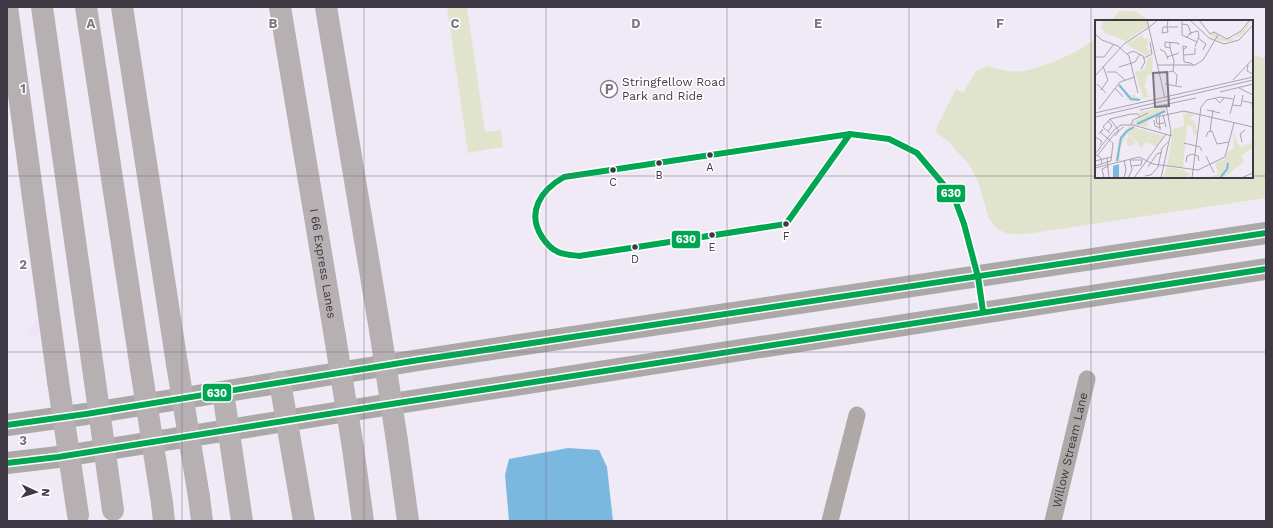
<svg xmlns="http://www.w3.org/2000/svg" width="1273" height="528" font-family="'Work Sans',sans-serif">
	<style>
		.built { fill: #ede3fa }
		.green { fill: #e0e4cc }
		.water { fill: #7bb8e0 }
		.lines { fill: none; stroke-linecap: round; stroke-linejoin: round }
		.minor { stroke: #aea9a7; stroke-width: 17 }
		.secondary { stroke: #ada8a8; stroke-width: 22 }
		.motorway { stroke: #b6b0b2; stroke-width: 22 }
		.motorway-bridge { stroke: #b6b0b2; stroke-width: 22 }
		.bus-1-casing { stroke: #fff; stroke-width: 9 }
		.bus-1 { stroke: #00a651; stroke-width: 6 }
		.grid { fill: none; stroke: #7d7784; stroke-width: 1; stroke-opacity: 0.55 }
		.bus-dot { fill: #3f3946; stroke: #fff; stroke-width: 1.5 }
		.labels { text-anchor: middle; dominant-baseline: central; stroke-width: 3; stroke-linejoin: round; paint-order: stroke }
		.bus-label { font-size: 11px; fill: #3f3946; stroke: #fff }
		.poi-label { font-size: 12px; fill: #3f3946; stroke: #fff; text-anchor: start }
		.street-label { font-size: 12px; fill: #3f3946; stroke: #fff }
		.inset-river { fill: none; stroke: #7bb8e0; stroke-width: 2 }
		.inset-road { fill: none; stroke: #a9a3b0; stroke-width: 1 }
		.view { fill: #7d7784; fill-opacity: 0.15; stroke: #7d7784; stroke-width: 2 }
		.inset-edge { fill: none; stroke: #3f3946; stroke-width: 2 }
		.grid-label { font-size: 13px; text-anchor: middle; font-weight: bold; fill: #7d7784; stroke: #fff; stroke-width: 3; stroke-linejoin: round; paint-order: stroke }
		.line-badge { stroke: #fff; stroke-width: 1.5 }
		.badge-label { font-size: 11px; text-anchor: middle; font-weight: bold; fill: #fff }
	</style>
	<rect width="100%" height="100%" fill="#f0eaf6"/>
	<!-- built -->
	<polygon class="built" points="40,316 48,321 34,339 27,334"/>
	<!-- green -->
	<g class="green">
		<polygon points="447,7 467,7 485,132 501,130 503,147 468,153"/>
		<polygon points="1119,11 1135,11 1149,21 1112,21"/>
		<path d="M1096,37v140h156v-122l14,3v140l-233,35c-19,2 -35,4 -45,-17l-10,-35 -8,-15 -21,-24 -12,-9 -1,-4 20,-40 7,4 13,-22 12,-5c11,4 23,6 34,5 21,-3 60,-19 74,-34z"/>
	</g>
	<!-- water -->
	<polygon class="water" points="568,448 599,450 607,467 613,521 509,521 505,475 509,459"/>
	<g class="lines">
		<!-- minor -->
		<g class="minor">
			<polyline points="830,521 857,415"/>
			<path id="s1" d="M1053,521l34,-142"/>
		</g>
		<!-- secondary -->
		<g class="secondary">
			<polyline points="7,425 86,414 419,360 1266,233"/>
			<polyline points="7,463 58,457 172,439 385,405 1266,269"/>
		</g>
		<!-- motorway -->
		<g class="motorway">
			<polyline points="7,7 58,381"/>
			<polyline points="42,7 94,375"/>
			<polyline points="86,7 141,369"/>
			<polyline points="122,7 177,364"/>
			<path id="s2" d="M280,7l55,330"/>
			<polyline points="326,7 380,330"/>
			<polyline points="280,382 304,521"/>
			<polyline points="223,392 242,521"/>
			<polyline points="397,441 408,521"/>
			<polyline points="353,448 363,521"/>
			<polyline points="199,497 202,521"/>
			<polyline points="162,503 164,521"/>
		</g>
		<!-- motorway-bridge -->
		<g class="motorway-bridge">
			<polyline points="380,330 397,441"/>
			<polyline points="335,337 353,448"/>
			<polyline points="177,364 199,497"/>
			<polyline points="141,369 162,503"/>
			<polyline points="94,375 113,510"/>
			<polyline points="58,381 78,515"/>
		</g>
		<!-- bus-1 casing -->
		<g class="bus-1-casing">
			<g id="bus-1">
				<polyline points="850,134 889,139 917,153 954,197 964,224 978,277 983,311"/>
				<path d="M850,134l-64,90 -207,32c-7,-1 -14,-1 -21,-4 -7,-3 -12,-9 -16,-15 -16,-25 -1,-47 22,-60z"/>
				<polyline points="7,425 86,414 419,360 1266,233"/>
				<polyline points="7,463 58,457 385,405 1266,269"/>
			</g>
		</g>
		<!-- bus-1 -->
		<use href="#bus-1" class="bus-1"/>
	</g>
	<!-- grid -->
	<path class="grid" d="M182,7v514M364,7v514M546,7v514M727,7v514M909,7v514M1091,7v514M7,176h1089M1252,176h14M7,352h1259"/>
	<!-- icons -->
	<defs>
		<g id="parking-ring" transform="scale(0.9)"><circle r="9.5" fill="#fff" stroke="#7d7784" stroke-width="1.5"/><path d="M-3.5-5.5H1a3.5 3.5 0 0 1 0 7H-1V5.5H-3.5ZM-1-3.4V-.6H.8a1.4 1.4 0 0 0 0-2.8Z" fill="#7d7784"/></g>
	</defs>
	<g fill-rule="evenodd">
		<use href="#parking-ring" x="609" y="89"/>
	</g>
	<!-- markers -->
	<g class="bus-dot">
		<circle cx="710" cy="155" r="3.5"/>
		<circle cx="659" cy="163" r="3.5"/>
		<circle cx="613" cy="170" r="3.5"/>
		<circle cx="786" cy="224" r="3.5"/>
		<circle cx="712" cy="235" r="3.5"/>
		<circle cx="635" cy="247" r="3.5"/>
	</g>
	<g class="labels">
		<!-- bus labels -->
		<g class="bus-label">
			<text x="710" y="167">A</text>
			<text x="659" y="175">B</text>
			<text x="613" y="182">C</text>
			<text x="786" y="236">F</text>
			<text x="712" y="247">E</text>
			<text x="635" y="259">D</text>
		</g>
		<!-- poi labels -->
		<g class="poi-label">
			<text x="622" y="82">Stringfellow Road<tspan x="622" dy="14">Park and Ride</tspan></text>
		</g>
		<!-- street labels -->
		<g class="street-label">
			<text stroke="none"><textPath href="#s2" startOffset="260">I 66 Express Lanes</textPath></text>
			<text stroke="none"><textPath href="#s1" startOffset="73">Willow Stream Lane</textPath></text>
		</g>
	</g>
	<!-- overview -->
	<g transform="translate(1095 20)">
		<rect width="158" height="158" fill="#f0eaf6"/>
		<path d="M9,0h42l2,6 -22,15 -21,-8 -4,-5zM158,0l-10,14 -12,7h-11l-11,-6 5,-3 7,6h13zM47,15l2,4 4,-1 -1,11 4,2 -4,5 -21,-12zM53,37h5l-1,18 -4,-1 -4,13 2,1 2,8 10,-2 -27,8 -3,-3 -3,2 2,-3 -7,-14 9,11h6l4,4 4,-2 -8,-25 10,-3zM70,87l1,6 -17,6 -2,8 -15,-3 9,-8 -1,-4zM88,91l3,5 -1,-4 11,3 -7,3 6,4 3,14 -5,-2 -1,-8 -5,-1 -4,43 -16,-2 6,-37 11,-3zM34,106l35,10 -8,11 -10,-5 -5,7 -4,-7 -7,-6 6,8 -8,2 -2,-6 3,-4 -2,-2 -7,13v14l-5,1 4,-24zM138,109l5,15 3,3 12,-5v6l-12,7 3,6 -20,17h-18l12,-4 -3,-11 10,-4 3,-7 6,-4zM72,147l16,3 7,4 -4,4h-23z" fill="#e0e4cc"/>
		<path d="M24,144v14h-6v-12z" fill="#7bb8e0"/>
		<path class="inset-river" d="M24,65l12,14 9,1M42,104l28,-13M22,141l4,-23 6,-7 7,-4M125,158l7,-9 1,-6"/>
		<path class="inset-road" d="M52,0l18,78M73,0l-1,7 1,5 -6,1 1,-6h15M87,0v15l15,7M95,0l19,18 15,6 15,-4 14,-15M104,0l11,14 4,-2 13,7 14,-8 9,-11M87,4l6,1 3,9h-2M53,8l10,-8M0,14l7,6 16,6 11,10 9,37M91,18l4,-5 8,-2 1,5 -4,11M103,18l8,6 -3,6M75,23v5l-5,-1v-5l13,1 1,2M75,28l4,13 -1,10M65,29l5,3 3,7M88,30l4,-3 -4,-1 1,16 7,1 2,3M32,34l6,-3 10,5 2,6 -4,7M89,35l11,-1v-6M0,37h9l10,-13M72,37l12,-4M49,38l8,-4 -2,-12M63,45h37l8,-5 15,-25M153,45l-1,6 6,3M24,47l16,-5 5,-8M78,51l4,4 -1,10M12,52h9l9,8M0,56l29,-32 24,-16M138,60l20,-21M2,64l9,9M70,64l17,3M72,64l1,-12 5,-1M20,68l8,9M144,68l14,7M6,70l7,-10 -5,-14M125,72l33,-8M120,78l5,5 4,-5M148,81l9,2 1,9M137,85l9,1 2,-11M4,89l21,-27 15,-5M45,90l56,-12M112,90l13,3M0,93l158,-36M135,94l5,-19M64,95l1,15M68,95l3,12M0,97l158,-37M15,99l9,12 -4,5M59,100l1,6 6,2M13,101l4,5 -4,5M69,103l-7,1 -1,-7 28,-6 69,16M36,105l2,-5 15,-7M8,109l-2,3 -2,2zM115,111l3,-21M15,113l-7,-6 7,-8 21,-5h7l2,3M0,117l7,4 -2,4M111,117l2,-5 4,-1 5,13 12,-2M147,122l-2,-8 5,-4M89,123l16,4 2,4M2,136l18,-23 9,-6M111,136l8,17M12,138l2,20M29,140l2,10 -2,8M0,141l16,-4M91,142l1,-6 5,-2 6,2 1,5M7,144l-1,-6 -6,-4 19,-24 7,-5h12l39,11M0,146l16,-5 2,-18 -13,-11M53,147l9,-13 5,-2M0,148l44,-11 14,7 45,6 27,-13 9,-34M50,156l6,-1 7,-8 4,-19 6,-6M9,158l-2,-9 7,-3M33,158l4,-8 -2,-10h12l-1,5 -10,1M39,158l32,-44M66,158l10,-46 -5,-28M97,158l9,-71 6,-7 13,-3 13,2M146,158l12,-5"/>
		<path class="view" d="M72,52l2,34 -14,1 -2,-34z"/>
		<rect width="158" height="158" class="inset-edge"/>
	</g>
	<g class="grid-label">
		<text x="91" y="28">A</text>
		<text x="273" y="28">B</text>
		<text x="455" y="28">C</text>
		<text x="636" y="28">D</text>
		<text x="818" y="28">E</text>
		<text x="1000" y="28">F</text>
		<text x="23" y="93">1</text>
		<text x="23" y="269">2</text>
		<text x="23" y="445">3</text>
	</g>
	<g class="line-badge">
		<rect x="936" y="184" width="30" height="19" rx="4" fill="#00a651"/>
		<rect x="671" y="230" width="30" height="19" rx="4" fill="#00a651"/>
		<rect x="202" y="383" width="30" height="19" rx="4" fill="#00a651"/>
	</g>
	<g class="badge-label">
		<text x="951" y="197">630</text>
		<text x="686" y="243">630</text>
		<text x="217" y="397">630</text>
	</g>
	<!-- border -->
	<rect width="1273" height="528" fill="none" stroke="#3f3946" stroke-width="16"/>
	<!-- north arrow -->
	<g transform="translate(36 492) rotate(94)" stroke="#ffffff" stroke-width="3" paint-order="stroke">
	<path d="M0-3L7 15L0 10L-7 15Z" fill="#3f3946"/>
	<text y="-6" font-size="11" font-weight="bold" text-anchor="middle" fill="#3f3946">N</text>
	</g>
</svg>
